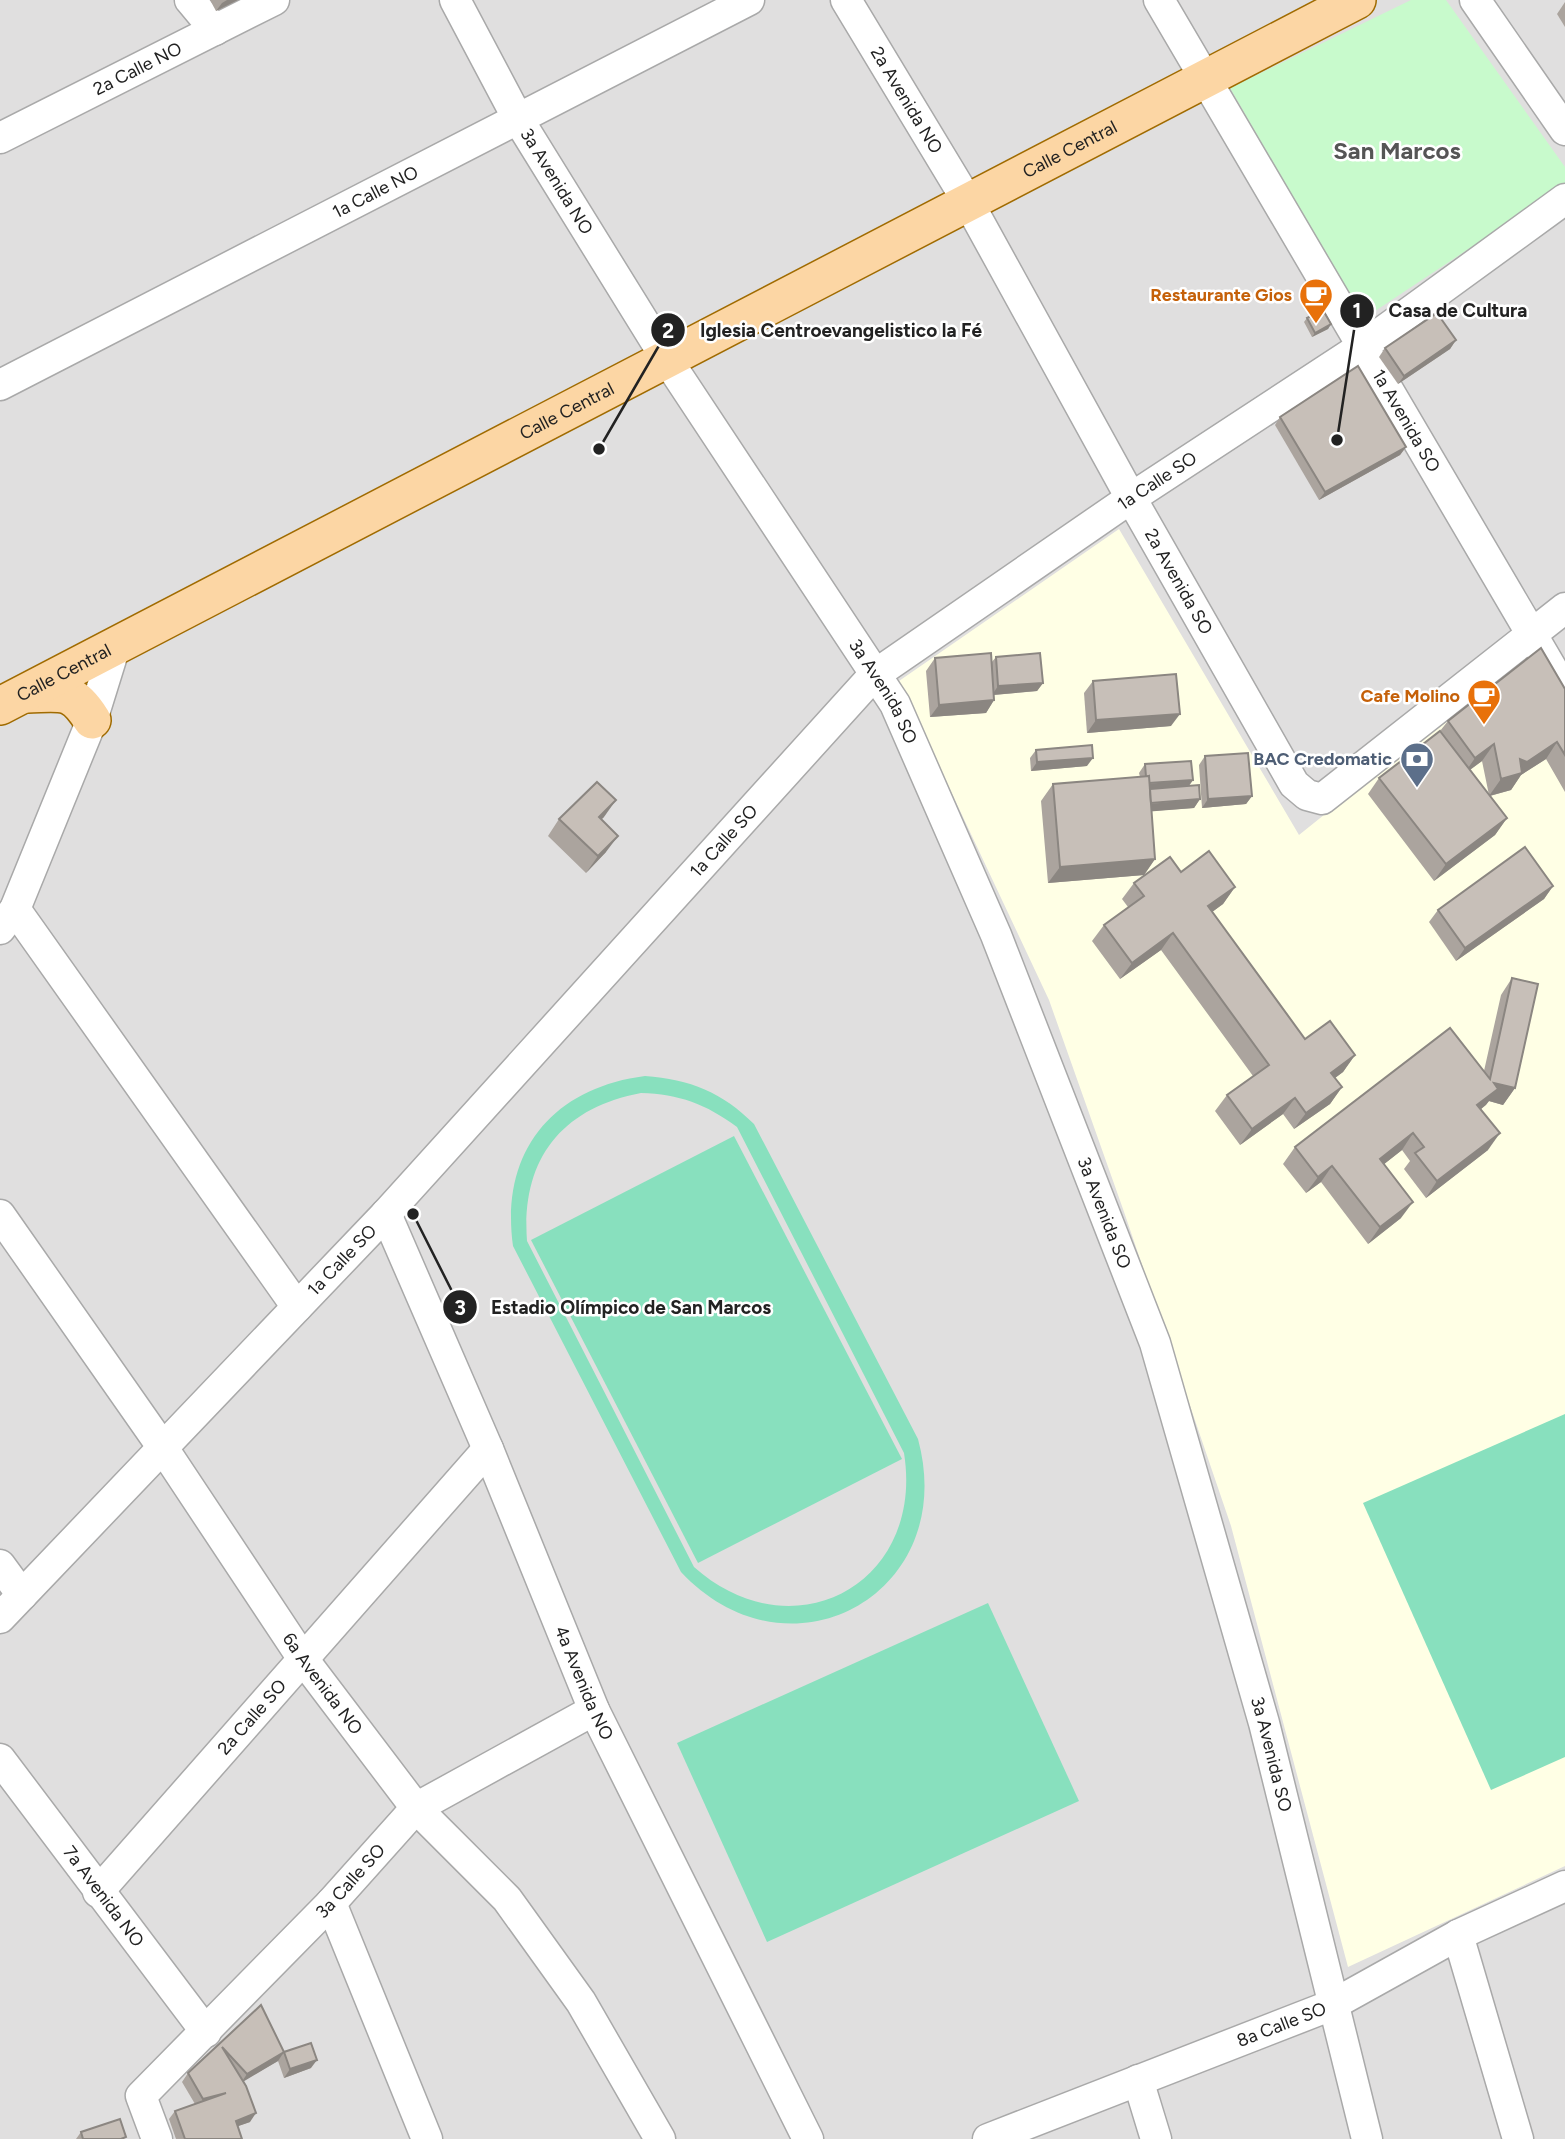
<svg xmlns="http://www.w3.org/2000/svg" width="1565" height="2139" font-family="Figtree,sans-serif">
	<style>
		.residential { fill: #e0dfdf }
		.education { fill: #ffffe5 }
		.park { fill: #c8facc }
		.pitch { fill: #88e0be; fill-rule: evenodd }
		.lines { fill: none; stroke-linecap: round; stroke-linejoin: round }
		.minor-casing { stroke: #a9a9a9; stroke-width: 33 }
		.major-casing { stroke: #a06b00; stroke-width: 40 }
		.minor { stroke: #fff; stroke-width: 30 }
		.major { stroke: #fcd6a4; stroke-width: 37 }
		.wall { fill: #aba49e; fill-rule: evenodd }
		.shaded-wall { fill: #8b8681 }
		.building { fill: #c7bfb8; stroke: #8b8681; stroke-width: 2 }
		.labels { text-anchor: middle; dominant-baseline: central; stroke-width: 5; stroke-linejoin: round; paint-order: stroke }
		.street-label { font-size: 18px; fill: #222; stroke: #fff }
		.food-label { font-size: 18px; font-weight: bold; fill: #c56008; stroke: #fff; text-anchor: end }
		.service-label { font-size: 18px; font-weight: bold; fill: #4e5e75; stroke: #fff; text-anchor: end }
		.district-label { font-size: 24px; font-weight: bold; fill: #555; stroke: #fff }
		.leader { fill: none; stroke: #222; stroke-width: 2.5 }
		.callout-dot { fill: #222; stroke: #fff; stroke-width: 2.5 }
		.mark-label { font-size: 21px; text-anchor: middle; font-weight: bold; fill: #fff }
		.callout-label { font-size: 19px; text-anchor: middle; font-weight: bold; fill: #222; stroke: #fff; stroke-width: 5; stroke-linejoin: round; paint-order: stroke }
	</style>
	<rect width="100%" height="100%" fill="#f2efe9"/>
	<!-- residential -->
	<rect class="residential" x="0" y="0" width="1565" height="2139"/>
	<!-- education -->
	<polygon class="education" points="1119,529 1299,835 1532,648 1565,710 1565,1866 1348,1967 1231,1526 1123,1209 1049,1000 899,681"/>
	<!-- park -->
	<polygon class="park" points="1411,0 1446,0 1565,167 1565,185 1363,319 1230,88"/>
	<!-- pitch -->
	<g class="pitch">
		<path d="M645,1076c45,3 78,17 109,48l164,315c42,154 -128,249 -237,133l-168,-326c-13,-94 39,-158 132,-170zM641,1093c38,1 65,11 96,34l167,326c21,131 -111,202 -210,114l-167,-326c-6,-81 34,-133 114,-148z"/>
		<polygon points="734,1136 902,1459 698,1563 531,1240"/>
		<polygon points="1565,1414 1565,1757 1491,1790 1363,1503"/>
		<polygon points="988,1603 1079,1801 767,1942 677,1743"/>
	</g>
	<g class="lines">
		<!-- minor casing -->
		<g class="minor-casing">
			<g id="minor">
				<polyline points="190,0 215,30"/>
				<path id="s1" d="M455,0l63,119 148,239 229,346 101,231 159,408 109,380 103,416"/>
				<path id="s2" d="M846,0l122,202 163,296 163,286 13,11 15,4 243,-191"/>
				<path id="s3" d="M1159,0l406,691"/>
				<polyline points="1475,0 1565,130"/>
				<path id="s4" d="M0,138l274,-138"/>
				<path id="s5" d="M0,385l749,-385"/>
				<polyline points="15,909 297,1307"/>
				<polyline points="0,929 15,909 92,720 115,646"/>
				<path id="s6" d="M386,1214l102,235 106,261 214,429"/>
				<path id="s7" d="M0,1215l163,233 140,211 113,149 91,91 74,103 79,137"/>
				<polyline points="0,1565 22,1595"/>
				<path id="s8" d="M0,1618l386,-404 487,-538 258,-178 232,-152 202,-147"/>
				<path id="s9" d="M0,1759l206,273"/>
				<path id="s10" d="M98,1892l390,-443"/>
				<polyline points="331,1903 427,2139"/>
				<polyline points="1458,1935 1518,2139"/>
				<polyline points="1138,2080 1156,2139"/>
				<path id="s11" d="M157,2139l-16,-43 190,-193 85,-95 178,-98"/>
				<path id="s12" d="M988,2139l344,-134 126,-70 107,-49"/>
			</g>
		</g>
		<!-- major casing -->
		<g class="major-casing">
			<g id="major">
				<path d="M28,694c35,-1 44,-6 64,26"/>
				<path id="s13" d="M0,706l1357,-706"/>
			</g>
		</g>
		<!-- minor -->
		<use href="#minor" class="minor"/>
		<!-- major -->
		<use href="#major" class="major"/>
	</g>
	<!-- wall -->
	<g class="wall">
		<polygon points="210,0 238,0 216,11"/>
		<polygon points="1565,2 1565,27 1557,14"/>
		<polygon points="1307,318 1331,324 1328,329 1312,337 1304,322"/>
		<polygon points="1456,340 1450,349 1398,384 1379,357 1385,348"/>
		<polygon points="1280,417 1406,447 1400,455 1319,500 1275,425"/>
		<polygon points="996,657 1043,683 1037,691 994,695 994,700 986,713 930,717 926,671 935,658 991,663"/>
		<polygon points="1093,681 1171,726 1087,733 1084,693"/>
		<path d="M1565,689v103l-19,-33 -25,16 -10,15 -21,6 17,22 -12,17 -61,46 -66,-87 11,-16 61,-47 8,-10zM1482,761l7,34 -19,-25z"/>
		<polygon points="1036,750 1087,766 1031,771 1030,758"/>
		<polygon points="1205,756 1252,796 1246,804 1202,808 1199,765"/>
		<polygon points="1145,764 1193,780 1189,786 1200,799 1194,808 1151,811 1155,859 1144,875 1048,883 1041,801 1053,784 1140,777 1139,773"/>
		<polygon points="604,817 601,819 606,852 586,873 548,836 559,819"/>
		<polygon points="1181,872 1235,887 1223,904 1212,912 1305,1039 1355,1055 1343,1072 1335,1078 1342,1087 1330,1104 1294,1129 1283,1114 1240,1145 1215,1111 1227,1095 1253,1076 1161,950 1120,979 1092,941 1104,925 1128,907 1122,899 1134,883"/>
		<polygon points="1553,886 1544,899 1456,961 1429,922 1438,910"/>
		<polygon points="1512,978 1515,1088 1503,1105 1489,1101 1481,1109 1488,1150 1426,1198 1404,1169 1410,1161 1402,1150 1384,1164 1401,1218 1368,1244 1321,1182 1306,1193 1283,1164 1295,1147 1484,1071 1501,995"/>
		<polygon points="261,2005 284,2052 311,2068 284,2078 278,2061 243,2081 250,2122 238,2126 242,2139 176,2139 169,2119 175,2111 195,2104 182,2082 188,2073"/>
		<polygon points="81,2132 125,2139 76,2139"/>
	</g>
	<!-- shaded-wall -->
	<g class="shaded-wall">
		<polygon points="227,0 238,0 216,11 222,3"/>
		<polygon points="1331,324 1328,329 1312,337 1315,333"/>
		<polygon points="1456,340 1450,349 1398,384 1404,376"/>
		<polygon points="1406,447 1400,455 1319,500 1325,492"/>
		<polygon points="1043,683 1037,691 992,695 998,686"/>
		<polygon points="994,700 986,713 930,717 939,705"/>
		<polygon points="1180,714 1171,726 1087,733 1096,720"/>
		<polygon points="1557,742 1546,759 1521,775 1511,790 1489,796 1501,779 1520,759"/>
		<polygon points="1494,744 1482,761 1464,774 1475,758"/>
		<polygon points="1093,758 1087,766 1031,771 1037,762"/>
		<polygon points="1193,780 1187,788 1149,791 1147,784"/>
		<polygon points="1252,796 1246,804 1202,808 1208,799"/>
		<polygon points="1200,799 1194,808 1144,812 1150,804"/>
		<polygon points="616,800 604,817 587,834 599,817"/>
		<polygon points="1507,818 1495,835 1434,881 1446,864"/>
		<polygon points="618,836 606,852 586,873 598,856"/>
		<polygon points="1155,859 1144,875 1048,883 1060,867"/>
		<polygon points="1553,886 1544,899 1456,961 1465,948"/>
		<polygon points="1235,887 1223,904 1197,923 1208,906"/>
		<polygon points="1173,933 1161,950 1120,979 1132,963"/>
		<polygon points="1355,1055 1343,1072 1320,1089 1331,1073"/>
		<polygon points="1494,1083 1515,1088 1503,1105 1489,1101 1486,1105 1466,1121"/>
		<polygon points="1342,1087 1330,1104 1294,1129 1306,1113"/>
		<polygon points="1295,1098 1283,1114 1240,1145 1252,1129"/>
		<polygon points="1413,1133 1402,1150 1369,1176 1380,1159"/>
		<polygon points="1500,1133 1488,1150 1426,1198 1437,1181"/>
		<polygon points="1332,1166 1321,1182 1306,1193 1318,1177"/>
		<polygon points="1413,1202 1401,1218 1368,1244 1380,1227"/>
		<polygon points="284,2052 278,2061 241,2083 247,2074"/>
		<polygon points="317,2060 311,2068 284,2078 290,2069"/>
		<polygon points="256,2113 250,2122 230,2129 236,2121"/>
	</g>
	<!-- building -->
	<g class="building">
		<polygon points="1323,310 1331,324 1315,333 1307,318"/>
		<polygon points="1437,313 1456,340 1404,376 1385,348"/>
		<polygon points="1358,366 1406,447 1325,492 1280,417"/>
		<polygon points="1541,648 1565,689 1565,755 1557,742 1527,762 1520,759 1522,773 1501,779 1494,744 1475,758 1448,721"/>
		<polygon points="991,653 994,700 939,705 935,658"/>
		<polygon points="1040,653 1043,683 998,686 996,657"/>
		<polygon points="1176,674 1180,714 1096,720 1093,681"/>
		<polygon points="1440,731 1507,818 1446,864 1379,778"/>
		<polygon points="1092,745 1093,758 1037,762 1036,750"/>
		<polygon points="1248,753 1252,796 1208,799 1205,756"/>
		<polygon points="1191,761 1193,780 1149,783 1149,776 1146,777 1145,764"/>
		<polygon points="1149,776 1155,859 1060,867 1053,784"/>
		<polygon points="597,782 616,800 599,817 618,836 598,856 559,819"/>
		<polygon points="1199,785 1200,799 1151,803 1150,789"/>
		<polygon points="1525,847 1553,886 1465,948 1438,910"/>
		<polygon points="1209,851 1235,887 1208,906 1305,1039 1330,1021 1355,1055 1331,1073 1342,1087 1306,1113 1295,1098 1252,1129 1227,1095 1269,1065 1173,933 1132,963 1104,925 1144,896 1134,883 1170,857 1181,872"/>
		<polygon points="1512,978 1538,984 1515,1088 1494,1083 1498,1089 1477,1105 1500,1133 1437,1181 1415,1153 1424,1147 1413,1133 1380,1159 1413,1202 1380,1227 1332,1166 1318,1177 1295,1147 1450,1028 1490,1079"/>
		<polygon points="261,2005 284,2052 247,2074 222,2047 246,2086 256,2113 236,2121 242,2139 185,2139 175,2111 226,2093 203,2099 188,2073"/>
		<polygon points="311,2043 317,2060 290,2069 284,2052"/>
		<polygon points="120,2119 126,2137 121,2139 83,2139 81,2132"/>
	</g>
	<!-- icons -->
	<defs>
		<g id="cafe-pin" transform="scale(1.75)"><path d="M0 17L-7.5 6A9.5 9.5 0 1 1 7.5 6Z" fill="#e8710a" stroke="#fff"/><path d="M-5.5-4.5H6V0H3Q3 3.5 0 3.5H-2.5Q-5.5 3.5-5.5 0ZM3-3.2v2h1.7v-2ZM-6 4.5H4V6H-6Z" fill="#fff"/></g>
		<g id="bank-pin" transform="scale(1.75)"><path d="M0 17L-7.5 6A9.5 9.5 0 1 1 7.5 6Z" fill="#5c6f8a" stroke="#fff"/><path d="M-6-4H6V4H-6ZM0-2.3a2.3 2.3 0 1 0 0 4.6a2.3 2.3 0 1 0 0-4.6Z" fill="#fff"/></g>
	</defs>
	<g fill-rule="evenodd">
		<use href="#cafe-pin" x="1316" y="295"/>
		<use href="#cafe-pin" x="1484" y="696"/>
		<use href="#bank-pin" x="1417" y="759"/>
	</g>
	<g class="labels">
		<!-- street labels -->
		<g class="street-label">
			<text stroke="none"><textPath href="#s4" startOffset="154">2a Calle NO</textPath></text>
			<text stroke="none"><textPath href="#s2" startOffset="117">2a Avenida NO</textPath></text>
			<text stroke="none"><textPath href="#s13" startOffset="1206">Calle Central</textPath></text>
			<text stroke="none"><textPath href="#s1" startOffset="208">3a Avenida NO</textPath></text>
			<text stroke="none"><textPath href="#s5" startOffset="422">1a Calle NO</textPath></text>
			<text stroke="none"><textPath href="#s13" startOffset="639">Calle Central</textPath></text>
			<text stroke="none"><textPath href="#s3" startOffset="488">1a Avenida SO</textPath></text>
			<text stroke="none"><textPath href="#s8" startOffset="1629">1a Calle SO</textPath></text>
			<text stroke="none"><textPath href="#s2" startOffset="670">2a Avenida SO</textPath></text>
			<text stroke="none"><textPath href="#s13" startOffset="72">Calle Central</textPath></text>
			<text stroke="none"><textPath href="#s1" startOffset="814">3a Avenida SO</textPath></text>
			<text stroke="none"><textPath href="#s8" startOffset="1062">1a Calle SO</textPath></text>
			<text stroke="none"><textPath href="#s1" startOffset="1381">3a Avenida SO</textPath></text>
			<text stroke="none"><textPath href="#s8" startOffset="495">1a Calle SO</textPath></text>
			<text stroke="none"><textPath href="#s6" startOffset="509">4a Avenida NO</textPath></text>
			<text stroke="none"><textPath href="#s7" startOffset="569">6a Avenida NO</textPath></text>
			<text stroke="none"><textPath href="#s10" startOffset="233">2a Calle SO</textPath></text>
			<text stroke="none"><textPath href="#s1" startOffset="1948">3a Avenida SO</textPath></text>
			<text stroke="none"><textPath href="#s11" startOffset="346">3a Calle SO</textPath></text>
			<text stroke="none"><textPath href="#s9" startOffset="172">7a Avenida NO</textPath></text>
			<text stroke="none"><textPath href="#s12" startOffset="315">8a Calle SO</textPath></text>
		</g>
		<!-- food labels -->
		<g class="food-label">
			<text x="1292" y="295">Restaurante Gios</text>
			<text x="1460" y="696">Cafe Molino</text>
		</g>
		<!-- service labels -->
		<g class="service-label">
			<text x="1392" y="759">BAC Credomatic</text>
		</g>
		<!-- district labels -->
		<g class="district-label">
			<text x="1397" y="150">San Marcos</text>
		</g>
	</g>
	<!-- callouts -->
	<path class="leader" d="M1337 440L1357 311M599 449L668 330M413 1214L460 1307"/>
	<g class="callout-dot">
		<circle cx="1337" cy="440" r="7"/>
		<circle cx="599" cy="449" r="7"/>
		<circle cx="413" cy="1214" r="7"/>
		<circle cx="1357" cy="311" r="18"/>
		<circle cx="668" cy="330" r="18"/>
		<circle cx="460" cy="1307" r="18"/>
	</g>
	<g class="mark-label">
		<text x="1357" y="318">1</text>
		<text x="668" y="338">2</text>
		<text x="460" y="1315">3</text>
	</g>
	<g class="callout-label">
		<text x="1458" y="317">Casa de Cultura</text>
		<text x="841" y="337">Iglesia Centroevangelistico la Fé</text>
		<text x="631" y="1314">Estadio Olímpico de San Marcos</text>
	</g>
</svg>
